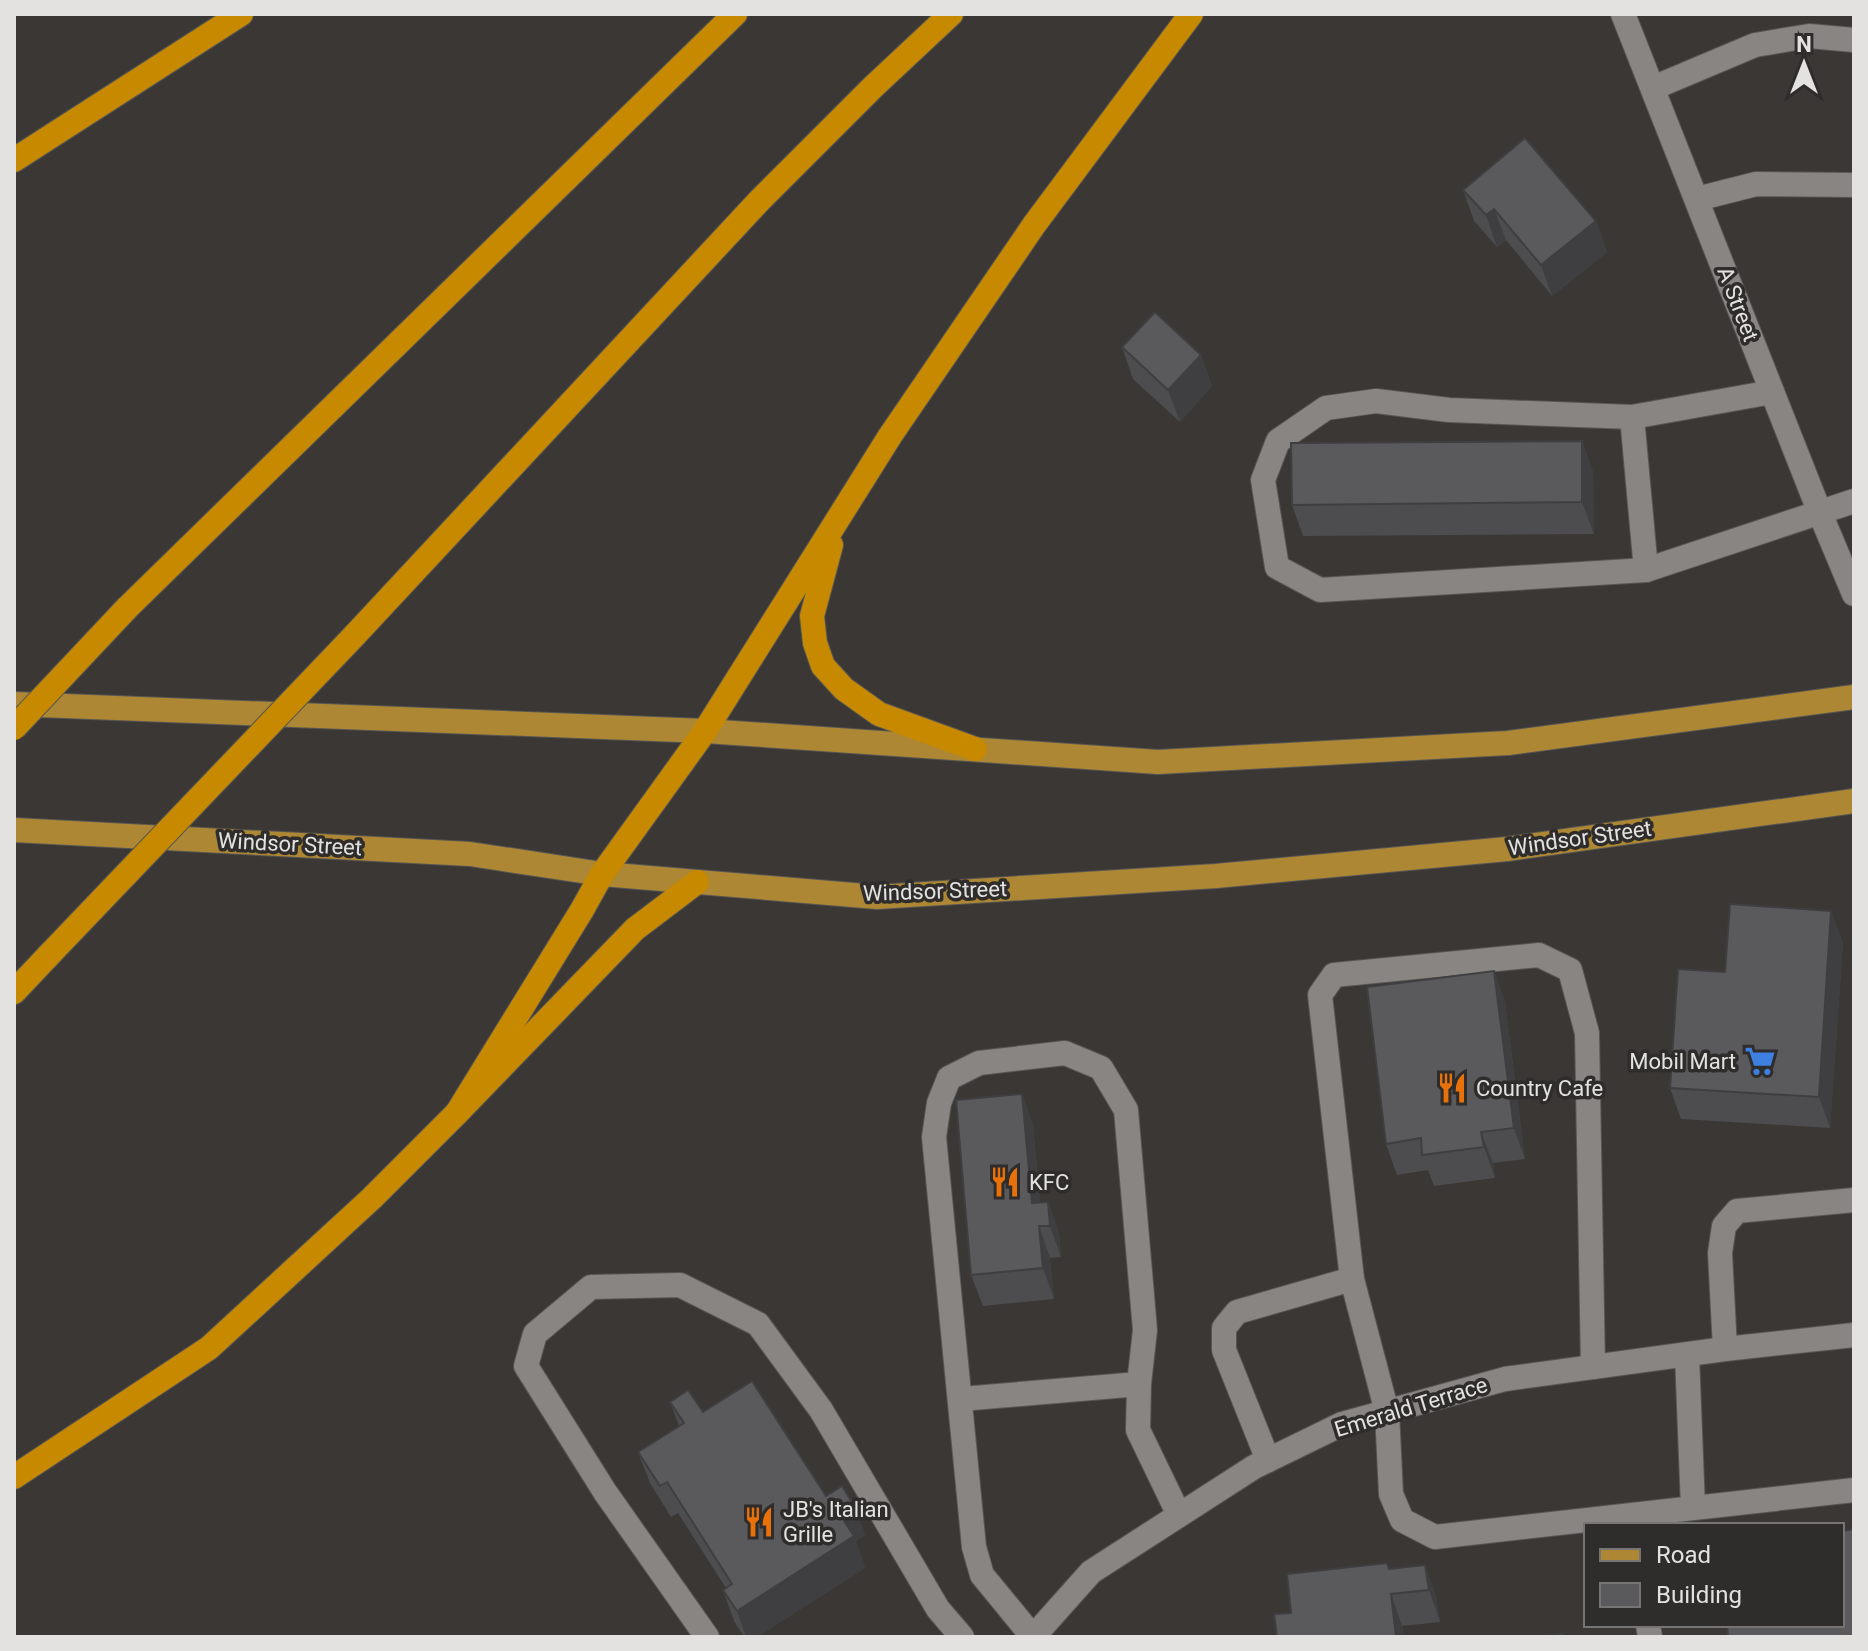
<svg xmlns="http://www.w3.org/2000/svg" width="1868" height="1651" font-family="Roboto,sans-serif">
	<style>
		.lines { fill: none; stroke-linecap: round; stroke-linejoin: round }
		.minor-casing { stroke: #575653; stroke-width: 26 }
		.major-casing { stroke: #575653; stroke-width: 26 }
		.highway-casing { stroke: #575653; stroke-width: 26 }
		.minor { stroke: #888582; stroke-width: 24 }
		.major { stroke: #ad8734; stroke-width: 24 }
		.highway { stroke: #c68900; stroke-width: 24 }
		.highway-bridge-casing { stroke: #575653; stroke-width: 26; stroke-linecap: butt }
		.highway-bridge { stroke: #c68900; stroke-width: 24 }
		.wall { fill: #4d4d4f }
		.shaded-wall { fill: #3f3e40 }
		.building { fill: #5a595c; stroke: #3f3e40; stroke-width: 2 }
		.labels { text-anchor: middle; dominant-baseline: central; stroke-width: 7; stroke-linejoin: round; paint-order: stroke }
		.street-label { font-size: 22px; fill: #e3e2e0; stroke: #2f2d2b }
		.poi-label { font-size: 22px; fill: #e3e2e0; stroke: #2f2d2b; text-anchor: start }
	</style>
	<rect width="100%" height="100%" fill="#3a3735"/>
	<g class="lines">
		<!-- minor casing -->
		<g class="minor-casing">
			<g id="minor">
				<polyline points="1623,14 1820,513 1854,594"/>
				<polyline points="1653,88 1755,45 1809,36 1854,40"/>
				<polyline points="1697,199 1756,184 1854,185"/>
				<polyline points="1772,392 1632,417 1449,410 1376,401 1326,408 1278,441 1263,480 1277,567 1320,590 1646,570 1854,501"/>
				<polyline points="1632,417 1646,570"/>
				<polyline points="1725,1349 1720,1253 1724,1226 1737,1211 1854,1200"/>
				<polyline points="1687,1355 1693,1508"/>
				<polyline points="1593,1367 1587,1033 1570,970 1539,955 1334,975 1320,995 1352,1279 1387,1412 1391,1494 1402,1520 1435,1537 1854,1490"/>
				<polyline points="961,1399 1139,1384"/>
				<polyline points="1268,1460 1224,1350 1224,1328 1237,1312 1352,1279"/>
				<polyline points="1648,1625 1650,1637"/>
				<polyline points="707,1637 605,1492 526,1366 535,1334 591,1287 680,1285 758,1324 821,1410 938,1609 962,1637"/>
				<polyline points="1033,1637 982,1575 974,1547 934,1137 939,1103 949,1078 979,1063 1065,1053 1101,1068 1126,1110 1145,1330 1139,1384 1138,1430 1179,1515"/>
				<polyline points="1033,1637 1091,1572 1254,1467 1342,1424 1505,1379 1725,1349 1854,1335"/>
			</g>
		</g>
		<!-- major casing -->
		<g class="major-casing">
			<g id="major">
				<polyline points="14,704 705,731 1158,762 1508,743 1854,697"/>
				<polyline points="14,830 470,854 602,874 877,897 1216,876 1507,849 1854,801"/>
			</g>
		</g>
		<!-- highway casing -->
		<g class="highway-casing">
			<g id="highway">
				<polyline points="14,160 241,14"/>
				<polyline points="831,545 812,616 815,643 823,666 844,689 879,714 975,749"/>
				<polyline points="127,608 735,14"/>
				<polyline points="354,636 759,201 873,87 951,14"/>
				<polyline points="14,992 49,955"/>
				<polyline points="457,1113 582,910 602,874 705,731 890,436 1034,225 1191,14"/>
				<polyline points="14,1477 209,1348 372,1198 457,1113 635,929 697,882"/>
			</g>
		</g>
		<!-- minor -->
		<use href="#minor" class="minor"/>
		<!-- major -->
		<use href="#major" class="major"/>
		<!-- highway -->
		<use href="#highway" class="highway"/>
		<!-- highway-bridge casing -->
		<g class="highway-bridge-casing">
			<g id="highway-bridge">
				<polyline points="14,728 127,608"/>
				<polyline points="49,955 354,636"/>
			</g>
		</g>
		<!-- highway-bridge -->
		<use href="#highway-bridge" class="highway-bridge"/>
	</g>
	<!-- wall -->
	<g class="wall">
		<polygon points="1463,190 1596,221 1607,252 1552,296 1506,240 1497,247 1474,221"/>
		<polygon points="1122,347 1201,355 1212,386 1180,422 1133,379"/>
		<polygon points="1582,441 1593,472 1594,534 1303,536 1292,505"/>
		<polygon points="1843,942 1830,1128 1681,1119 1670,1088 1725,972"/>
		<polygon points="1494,971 1505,1002 1525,1159 1493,1163 1495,1178 1434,1186 1428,1170 1397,1175 1386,1144"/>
		<polygon points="1022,1094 1033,1125 1040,1202 1048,1202 1059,1233 1061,1257 1050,1258 1054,1299 983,1306 971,1275"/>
		<polygon points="670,1402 703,1412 826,1496 853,1504 865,1535 856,1541 865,1568 757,1637 744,1637 734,1621 723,1590 726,1588 678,1513 671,1517 650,1483 638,1452 679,1426"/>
		<polygon points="1425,1565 1436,1596 1440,1622 1402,1626 1404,1637 1277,1637 1291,1613 1389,1569"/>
	</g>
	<!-- shaded-wall -->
	<g class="shaded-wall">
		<polygon points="1494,209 1506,240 1497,247 1486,215"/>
		<polygon points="1596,221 1607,252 1552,296 1541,265"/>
		<polygon points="1201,355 1212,386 1180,422 1168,390"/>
		<polygon points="1582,441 1593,472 1594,534 1582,502"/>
		<polygon points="1831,911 1843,942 1830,1128 1819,1097"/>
		<polygon points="1494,971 1505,1002 1525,1159 1514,1128"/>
		<polygon points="1022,1094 1033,1125 1042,1226 1032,1203"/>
		<polygon points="1481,1132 1493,1163 1495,1178 1484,1147"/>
		<polygon points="1048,1202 1059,1233 1061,1257 1050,1226"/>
		<polygon points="1039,1226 1050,1258 1054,1299 1043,1268"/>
		<polygon points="853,1504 865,1535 856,1541 865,1568 757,1637 746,1637 737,1611 839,1513"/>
		<polygon points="1425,1565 1436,1596 1440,1622 1429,1590"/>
		<polygon points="1391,1594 1402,1626 1404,1637 1396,1637"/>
	</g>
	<!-- building -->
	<g class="building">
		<polygon points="1525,138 1596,221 1541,265 1494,209 1486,215 1463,190"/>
		<polygon points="1155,312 1201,355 1168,390 1122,347"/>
		<polygon points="1582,441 1582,502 1292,505 1291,443"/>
		<polygon points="1730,904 1831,911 1819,1097 1670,1088 1678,969 1725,972"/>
		<polygon points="1494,971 1514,1128 1481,1132 1484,1147 1422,1155 1421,1138 1386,1144 1367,987"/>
		<polygon points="1022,1094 1032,1203 1048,1202 1050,1226 1039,1226 1043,1268 971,1275 956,1100"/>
		<polygon points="752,1381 826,1496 842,1486 853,1504 839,1513 854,1536 737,1611 723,1590 732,1584 667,1482 660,1486 638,1452 684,1423 670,1402 688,1390 703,1412"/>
		<polygon points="1854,1529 1854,1637 1728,1637 1727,1625 1842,1625 1842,1531"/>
		<polygon points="1387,1563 1389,1569 1425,1565 1429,1590 1391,1594 1396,1637 1277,1637 1274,1614 1291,1613 1287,1574"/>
		<polygon points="1562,1634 1562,1637 1540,1637"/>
	</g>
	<!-- icons -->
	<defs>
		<g id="supermarket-bare" transform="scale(2.4)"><path d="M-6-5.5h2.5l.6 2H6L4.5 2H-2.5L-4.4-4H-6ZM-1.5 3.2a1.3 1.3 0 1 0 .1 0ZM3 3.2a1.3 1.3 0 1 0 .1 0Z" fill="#3f7fe0" stroke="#2f2d2b" stroke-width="2.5" paint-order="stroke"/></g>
		<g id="restaurant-bare" transform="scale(2.4)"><path d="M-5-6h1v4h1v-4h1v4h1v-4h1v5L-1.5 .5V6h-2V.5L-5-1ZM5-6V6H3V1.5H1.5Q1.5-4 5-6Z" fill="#e8710a" stroke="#2f2d2b" stroke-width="2.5" paint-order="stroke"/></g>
	</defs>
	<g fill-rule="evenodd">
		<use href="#supermarket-bare" x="1760" y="1061"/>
		<use href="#restaurant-bare" x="1452" y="1088"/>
		<use href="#restaurant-bare" x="1005" y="1182"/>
		<use href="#restaurant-bare" x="759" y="1522"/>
	</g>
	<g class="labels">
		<!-- street labels -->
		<g class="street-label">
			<text transform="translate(1738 304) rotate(69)">A Street</text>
			<text transform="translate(1580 838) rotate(-8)">Windsor Street</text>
			<text transform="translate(290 844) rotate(3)">Windsor Street</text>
			<text transform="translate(935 891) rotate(-2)">Windsor Street</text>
			<text transform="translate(1411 1407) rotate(-17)">Emerald Terrace</text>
		</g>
		<!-- poi labels -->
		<g class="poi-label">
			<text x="1736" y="1061" text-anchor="end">Mobil Mart</text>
			<text x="1476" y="1088">Country Cafe</text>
			<text x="1029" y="1182">KFC</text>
			<text x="783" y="1509">JB's Italian<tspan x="783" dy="25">Grille</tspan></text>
		</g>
	</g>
	<!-- border -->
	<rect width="1868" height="1651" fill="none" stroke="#e3e2e0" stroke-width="32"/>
	<!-- legend -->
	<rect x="1584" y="1523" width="260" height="104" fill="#2f2d2b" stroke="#777573" stroke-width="2"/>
	<rect x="1600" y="1549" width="40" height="12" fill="#ad8734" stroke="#777573" stroke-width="2"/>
	<text x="1656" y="1563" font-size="24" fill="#e3e2e0">Road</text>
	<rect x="1600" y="1583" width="40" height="24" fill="#5a595c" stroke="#777573" stroke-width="2"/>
	<text x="1656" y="1603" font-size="24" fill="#e3e2e0">Building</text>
	<!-- north arrow -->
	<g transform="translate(1804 64)" stroke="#2f2d2b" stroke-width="6" paint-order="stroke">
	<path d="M0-6L14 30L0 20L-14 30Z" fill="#e3e2e0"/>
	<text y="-12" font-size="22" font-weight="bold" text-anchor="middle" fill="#e3e2e0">N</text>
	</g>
</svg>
